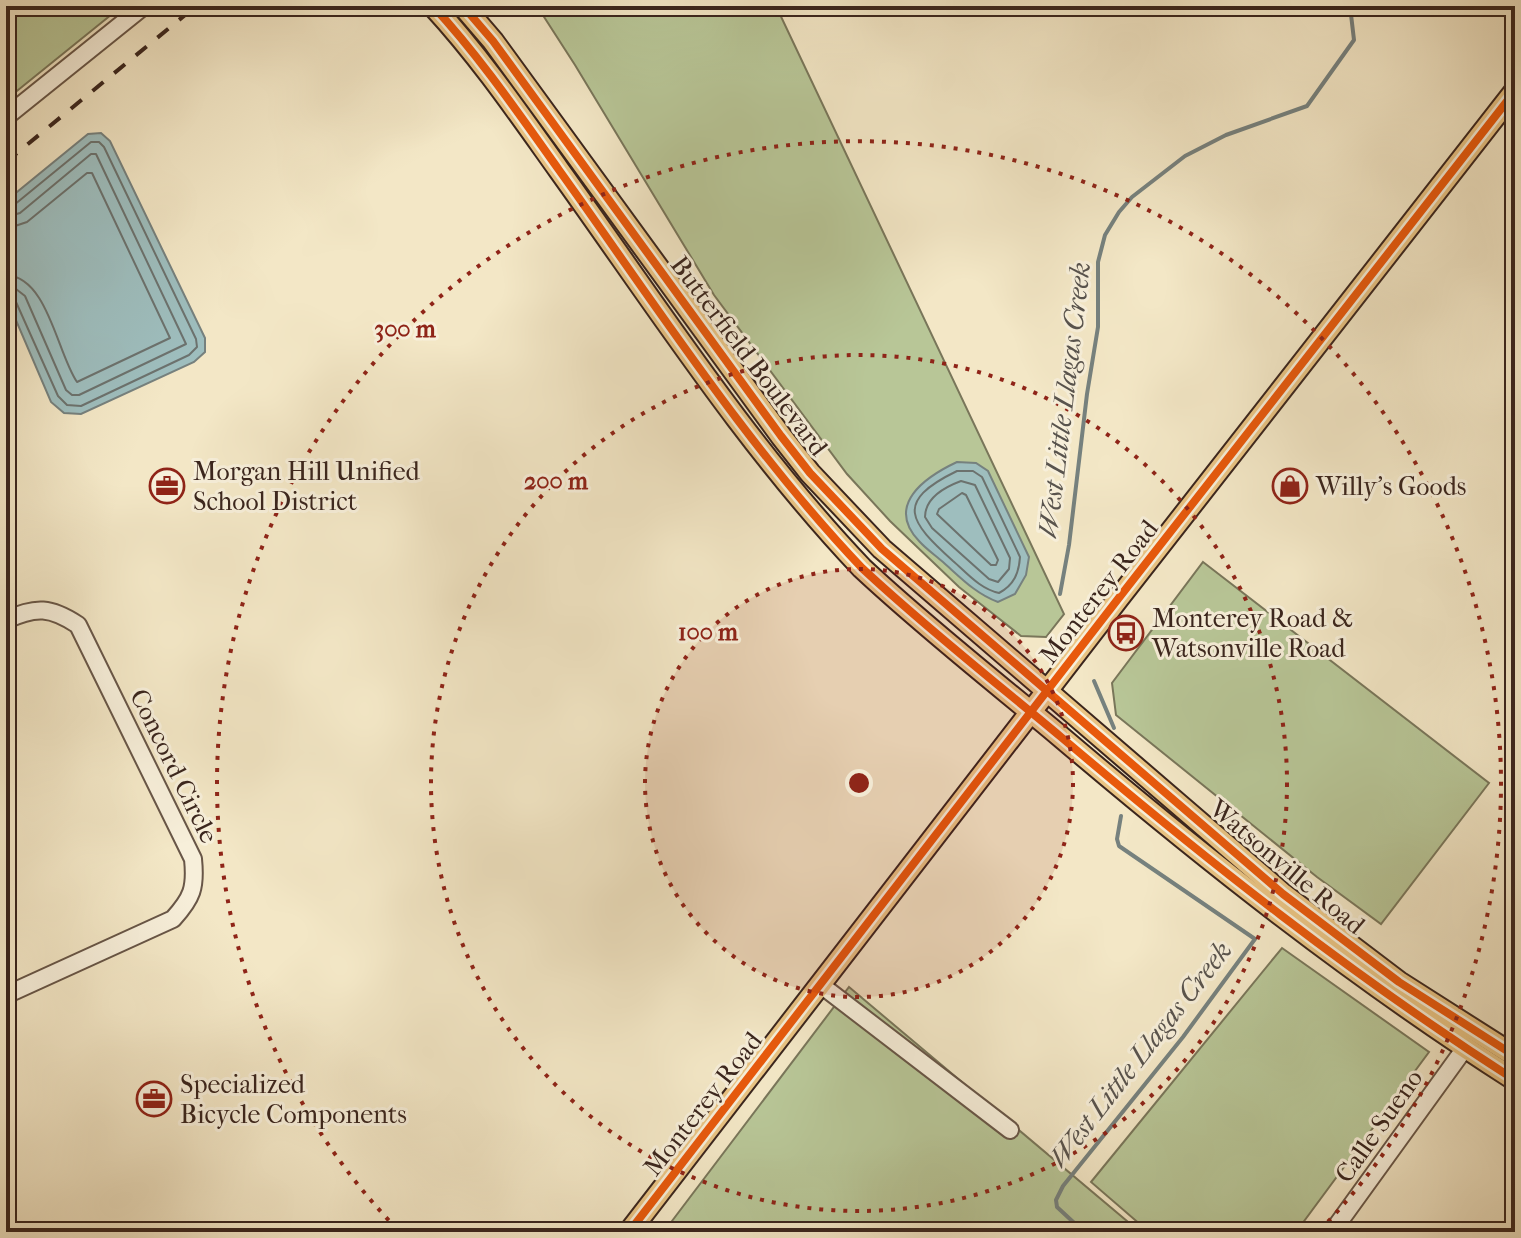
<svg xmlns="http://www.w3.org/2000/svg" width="1521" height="1238" font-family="'IM FELL French Canon',serif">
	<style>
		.green { fill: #b8c697; stroke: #79765a; stroke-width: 2 }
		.water { fill: #9ebebe; stroke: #76817e; stroke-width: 2 }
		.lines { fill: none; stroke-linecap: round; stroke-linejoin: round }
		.shore { stroke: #6c726e; stroke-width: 2 }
		.stream { stroke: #76817e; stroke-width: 4 }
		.minor-casing { stroke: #685647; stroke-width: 20 }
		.major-casing { stroke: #3a251d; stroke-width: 24 }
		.minor { stroke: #f7efda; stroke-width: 16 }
		.major { stroke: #eac483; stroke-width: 20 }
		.rail { stroke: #3a251d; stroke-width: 4; stroke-dasharray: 14 14; stroke-linecap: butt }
		.cycleway-casing { stroke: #f7efda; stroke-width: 13 }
		.cycleway { stroke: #e8590c; stroke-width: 8 }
		.ring { fill: none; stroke: #8f2418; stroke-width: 4; stroke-dasharray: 4 8 }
		.labels { text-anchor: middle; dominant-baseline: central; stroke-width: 6; stroke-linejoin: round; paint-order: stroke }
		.street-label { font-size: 26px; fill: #3a251d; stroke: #f7efda }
		.poi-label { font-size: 26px; fill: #3a251d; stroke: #f7efda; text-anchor: start }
		.water-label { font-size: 28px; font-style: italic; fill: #58534d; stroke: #f7efda }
		.centre { fill: #8f2418; stroke: #f7efda; stroke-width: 4 }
		.ring-label { font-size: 24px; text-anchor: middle; font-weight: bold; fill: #8f2418; stroke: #f7efda; stroke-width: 6; stroke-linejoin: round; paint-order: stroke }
	</style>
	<rect width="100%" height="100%" fill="#f3e7c6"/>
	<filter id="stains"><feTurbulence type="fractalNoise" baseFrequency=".0025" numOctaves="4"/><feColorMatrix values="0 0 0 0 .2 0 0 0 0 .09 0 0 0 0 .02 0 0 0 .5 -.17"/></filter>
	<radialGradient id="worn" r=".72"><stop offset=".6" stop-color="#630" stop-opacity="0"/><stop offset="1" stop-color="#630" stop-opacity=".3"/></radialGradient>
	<!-- green -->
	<g class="green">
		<polygon points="6,6 122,6 7,99"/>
		<polygon points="537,6 776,6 1064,614 1046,637 1021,636 959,587 890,521 847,474 714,295 575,65"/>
		<polygon points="1203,562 1489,783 1381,924 1317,877 1116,715 1112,683"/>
		<polygon points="1282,948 1429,1052 1296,1232 1149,1232 1091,1182"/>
		<polygon points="849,987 1140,1232 686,1232 672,1221"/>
	</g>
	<!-- water -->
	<g class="water">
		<polygon points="101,133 110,141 205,338 205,352 194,362 81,414 64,413 51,402 6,297 6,201 88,134"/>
		<path d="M957,462l19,1 12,8 41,86 -3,18 -11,19 -17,8c-22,-8 -37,-24 -55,-40 -8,-7 -17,-13 -24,-21 -34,-36 6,-64 38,-79z"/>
	</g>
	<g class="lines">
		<!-- shore -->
		<g class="shore">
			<polyline points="6,206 14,205 91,142 99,142 104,147 196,339 197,347 189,355 81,406 67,405 58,396 16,302 6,297"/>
			<polyline points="6,217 20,213 91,154 96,154 186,344 79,395 72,395 66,390 25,296 16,289 6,287"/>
			<path d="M6,229l21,-7 60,-49h5l78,165 -93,44c-20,-29 -29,-105 -71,-107"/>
			<path d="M957,471h16l9,6 38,80c-1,16 -6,28 -21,36 -19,-4 -32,-20 -46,-32 -43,-39 -60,-59 4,-90z"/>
			<path d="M961,481l14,4 35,73 -1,11 -11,13 -9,-3 -57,-51 -7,-11c0,-19 20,-30 36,-36z"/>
			<polygon points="962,493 966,495 998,560 996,565 991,565 937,514 939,509"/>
		</g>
		<!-- stream -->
		<g class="stream">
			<polyline points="1060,594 1069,545 1087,394 1098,327 1098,262 1105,235 1119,212 1132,197 1185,156 1226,135 1307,106 1354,40 1350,6"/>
			<polyline points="1094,681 1114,728"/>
			<polyline points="1084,1232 1057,1207 1056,1200 1063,1186 1183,1037 1255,939 1119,846 1117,839 1121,816"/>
		</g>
		<!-- minor casing -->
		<g class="minor-casing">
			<g id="minor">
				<polyline points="6,117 144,6"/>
				<path d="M6,620c30,-14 45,-13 72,5l115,234c3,29 -1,39 -20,60l-167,76"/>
				<polyline points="821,985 1010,1130"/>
				<polyline points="1332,1232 1465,1048"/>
				<polyline points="1509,1232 1515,1226"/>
			</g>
		</g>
		<!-- major casing -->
		<g class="major-casing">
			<g id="major">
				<path d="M433,6c47,51 86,108 126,164 97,135 188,277 303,398 63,59 132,113 199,169 145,123 293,240 454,343"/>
				<polyline points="463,6 493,41 781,436 810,473 882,549 1283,894 1399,982 1515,1056"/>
				<polyline points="629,1232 1118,599 1515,91"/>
			</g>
		</g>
		<!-- minor -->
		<use href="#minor" class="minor"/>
		<!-- major -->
		<use href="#major" class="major"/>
		<!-- rail -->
		<polyline class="rail" points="6,162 196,6"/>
		<!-- cycleway casing -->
		<g class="cycleway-casing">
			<g id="cycleway">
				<path d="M433,6c47,51 86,108 126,164 97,135 188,277 303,398 63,59 132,113 199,169 145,123 293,240 454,343"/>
				<polyline points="463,6 493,41 781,436 810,473 882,549 1283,894 1399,982 1515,1056"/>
				<polyline points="629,1232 1118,599 1515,91"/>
			</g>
		</g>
		<!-- cycleway -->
		<use href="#cycleway" class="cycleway"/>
	</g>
	<!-- distance rings -->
	<circle cx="859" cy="783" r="214" fill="#8f2418" fill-opacity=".12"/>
	<g class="ring">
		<circle cx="859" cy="783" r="214"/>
		<circle cx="859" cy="783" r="428"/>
		<path d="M397 1229A642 642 0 1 1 1321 1229"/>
	</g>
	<!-- icons -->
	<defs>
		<g id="office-ring" transform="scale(1.8)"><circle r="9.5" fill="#f7efda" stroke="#8f2418" stroke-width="1.5"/><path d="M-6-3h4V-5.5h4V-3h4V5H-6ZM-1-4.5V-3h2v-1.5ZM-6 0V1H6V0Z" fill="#8f2418"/></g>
		<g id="shop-ring" transform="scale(1.8)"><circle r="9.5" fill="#f7efda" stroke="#8f2418" stroke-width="1.5"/><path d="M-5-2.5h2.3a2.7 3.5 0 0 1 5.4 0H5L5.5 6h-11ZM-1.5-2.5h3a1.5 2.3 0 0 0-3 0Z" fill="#8f2418"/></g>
		<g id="bus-ring" transform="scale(1.8)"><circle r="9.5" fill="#f7efda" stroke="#8f2418" stroke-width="1.5"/><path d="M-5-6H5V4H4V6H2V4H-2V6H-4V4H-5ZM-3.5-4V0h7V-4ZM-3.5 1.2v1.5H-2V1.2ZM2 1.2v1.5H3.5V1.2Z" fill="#8f2418"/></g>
	</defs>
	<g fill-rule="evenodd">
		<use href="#office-ring" x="167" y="486"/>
		<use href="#shop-ring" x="1290" y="486"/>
		<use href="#bus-ring" x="1126" y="633"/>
		<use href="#office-ring" x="154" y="1099"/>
	</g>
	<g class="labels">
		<!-- street labels -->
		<g class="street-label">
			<text transform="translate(749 356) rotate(53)">Butterfield Boulevard</text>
			<text transform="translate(1099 592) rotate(-52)">Monterey Road</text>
			<text transform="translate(174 766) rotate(64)">Concord Circle</text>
			<text transform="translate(1287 867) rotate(40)">Watsonville Road</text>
			<text transform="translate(703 1104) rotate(-52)">Monterey Road</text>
			<text transform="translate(1379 1126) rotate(-55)">Calle Sueno</text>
		</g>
		<!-- poi labels -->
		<g class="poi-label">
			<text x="193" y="471">Morgan Hill Unified<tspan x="193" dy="30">School District</tspan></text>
			<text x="1316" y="486">Willy's Goods</text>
			<text x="1152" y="618">Monterey Road &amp;<tspan x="1152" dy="30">Watsonville Road</tspan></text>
			<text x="180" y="1084">Specialized<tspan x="180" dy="30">Bicycle Components</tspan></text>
		</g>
		<!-- water labels -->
		<g class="water-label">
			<text transform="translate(1064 400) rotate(-83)">West Little Llagas Creek</text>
			<text transform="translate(1140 1054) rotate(-52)">West Little Llagas Creek</text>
		</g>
	</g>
	<circle cx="859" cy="783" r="12" class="centre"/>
	<g class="ring-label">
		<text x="405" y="337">300 m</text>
		<text x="556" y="489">200 m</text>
		<text x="708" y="640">100 m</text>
	</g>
	<!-- margin -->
	<rect width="1521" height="1238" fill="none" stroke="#f3e7c6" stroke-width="32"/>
	<rect x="8" y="8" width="1505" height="1222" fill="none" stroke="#3a251d" stroke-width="4"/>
	<rect x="16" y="16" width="1489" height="1206" fill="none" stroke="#3a251d" stroke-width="2"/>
	<rect width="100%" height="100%" filter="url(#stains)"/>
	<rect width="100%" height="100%" fill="url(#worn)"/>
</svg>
